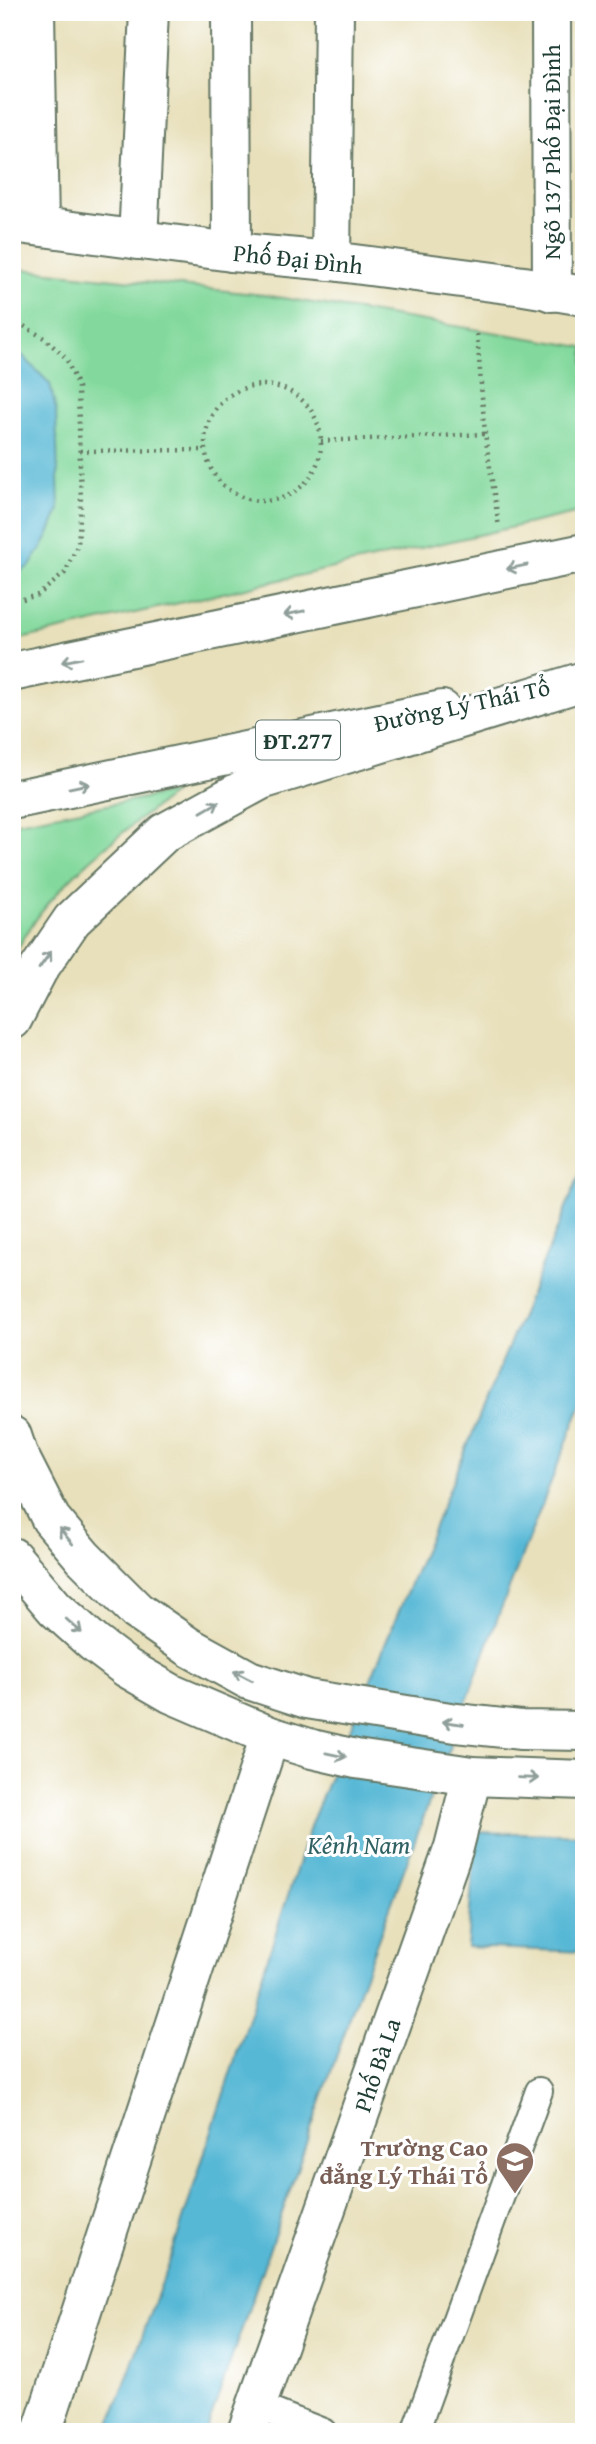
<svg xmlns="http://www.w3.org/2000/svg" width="596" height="2444" font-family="'Gentium Book Plus',serif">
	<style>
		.green { fill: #83d99d; stroke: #518b68; stroke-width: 2 }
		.water { fill: #56b8d5; stroke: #3a7a84; stroke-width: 2 }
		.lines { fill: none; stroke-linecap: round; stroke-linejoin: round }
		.lane-casing { stroke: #657663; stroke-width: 30 }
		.street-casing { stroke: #657663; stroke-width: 42 }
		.secondary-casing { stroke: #657663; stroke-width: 42 }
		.primary-casing { stroke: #657663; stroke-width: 42 }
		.highway-casing { stroke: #657663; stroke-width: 42 }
		.path { stroke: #657663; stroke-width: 4.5; stroke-dasharray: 2 5; stroke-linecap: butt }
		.lane { stroke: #fff; stroke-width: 26 }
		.street { stroke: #fff; stroke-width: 38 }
		.secondary { stroke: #fff; stroke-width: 38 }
		.primary { stroke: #fff; stroke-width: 38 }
		.highway { stroke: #fff; stroke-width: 38 }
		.oneway { stroke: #8f9e9a }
		.labels { text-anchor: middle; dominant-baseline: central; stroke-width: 6; stroke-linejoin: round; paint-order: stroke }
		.shield { fill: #fff; stroke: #627771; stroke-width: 2 }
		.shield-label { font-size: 23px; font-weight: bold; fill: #1f3d34 }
		.street-label { font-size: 24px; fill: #1f3d34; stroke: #fff }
		.education-label { font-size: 24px; font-weight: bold; fill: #785e54; stroke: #fff; text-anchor: end }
		.water-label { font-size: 26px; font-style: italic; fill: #306264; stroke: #fff }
	</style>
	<rect width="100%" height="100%" fill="#fff"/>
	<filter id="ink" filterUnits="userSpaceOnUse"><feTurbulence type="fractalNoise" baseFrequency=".0143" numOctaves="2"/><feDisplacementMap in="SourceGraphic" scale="14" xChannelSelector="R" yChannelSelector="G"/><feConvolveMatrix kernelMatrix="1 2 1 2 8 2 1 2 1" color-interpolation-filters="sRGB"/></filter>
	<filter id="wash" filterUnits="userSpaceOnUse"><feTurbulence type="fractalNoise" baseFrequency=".00686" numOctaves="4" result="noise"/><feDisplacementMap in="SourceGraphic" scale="28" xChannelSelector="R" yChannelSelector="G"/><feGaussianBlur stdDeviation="1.57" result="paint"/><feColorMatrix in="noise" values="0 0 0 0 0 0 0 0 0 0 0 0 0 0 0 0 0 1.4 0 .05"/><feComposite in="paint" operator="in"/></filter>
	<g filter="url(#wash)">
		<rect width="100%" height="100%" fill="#e8e0bb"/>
		<!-- green -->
		<g class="green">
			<polygon points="12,268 264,295 584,347 584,511 12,641"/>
			<path d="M176,792c-60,44 -132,98 -164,168v-137z"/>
		</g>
		<!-- water -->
		<g class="water">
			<polygon points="12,349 20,353 50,384 56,410 59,509 48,537 30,566 12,576"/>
			<polygon points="584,1164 584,1398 499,1614 359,1991 206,2432 107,2432 168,2266 312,1821"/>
			<polygon points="476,1832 584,1835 584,1952 467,1947"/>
		</g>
	</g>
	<g filter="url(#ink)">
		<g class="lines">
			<!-- lane casing -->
			<g class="lane-casing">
				<g id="lane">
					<polyline points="257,2406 323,2432"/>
					<polyline points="415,2432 539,2091"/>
				</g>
			</g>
			<!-- street casing -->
			<g class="street-casing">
				<g id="street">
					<polyline points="35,12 39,226"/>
					<polyline points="231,12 232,252"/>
					<polyline points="551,12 552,292"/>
					<polyline points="138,240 149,12"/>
					<polyline points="331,261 334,12"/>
					<polyline points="42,2432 270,1736"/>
				</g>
			</g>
			<!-- secondary casing -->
			<g class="secondary-casing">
				<g id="secondary">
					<polyline points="12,223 232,252 331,261 524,286 584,296"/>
					<polyline points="247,2432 454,1847 472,1776"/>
				</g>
			</g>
			<!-- primary casing -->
			<g class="primary-casing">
				<g id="primary">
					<polyline points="12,672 584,553"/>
					<polyline points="12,800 442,710"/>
				</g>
			</g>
			<!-- highway casing -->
			<g class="highway-casing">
				<g id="highway">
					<polyline points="12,1020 38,970 72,920 164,833 261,780 584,681"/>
					<polyline points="12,1436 18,1454 51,1519 83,1557 137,1611 189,1647 249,1680 307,1699 456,1723 521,1730 584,1731"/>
					<polyline points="12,1557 55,1608 94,1643 127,1668 172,1694 270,1736 312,1749 356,1759 472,1776 584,1780"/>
				</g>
			</g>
			<!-- path -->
			<g class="path">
				<polyline points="12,319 44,338 66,358 78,387 81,505 78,544 65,573 38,595 12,602"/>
				<polyline points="477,334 485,434"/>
				<circle cx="263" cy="443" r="58"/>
				<polyline points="321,441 485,434 499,527"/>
				<polyline points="80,451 205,450"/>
			</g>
			<!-- lane -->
			<use href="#lane" class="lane"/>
			<!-- street -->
			<use href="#street" class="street"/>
			<!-- secondary -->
			<use href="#secondary" class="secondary"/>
			<!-- primary -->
			<use href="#primary" class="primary"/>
			<!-- highway -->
			<use href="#highway" class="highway"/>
		</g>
		<!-- one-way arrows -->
		<defs><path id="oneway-shaft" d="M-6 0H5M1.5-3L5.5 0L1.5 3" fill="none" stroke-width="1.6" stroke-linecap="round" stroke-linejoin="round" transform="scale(1.75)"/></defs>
		<g class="oneway">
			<use href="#oneway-shaft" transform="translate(517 567) rotate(168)"/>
			<use href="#oneway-shaft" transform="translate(294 613) rotate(168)"/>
			<use href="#oneway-shaft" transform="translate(72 660) rotate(168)"/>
			<use href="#oneway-shaft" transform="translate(79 786) rotate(-12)"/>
			<use href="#oneway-shaft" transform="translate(210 807) rotate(-30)"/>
			<use href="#oneway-shaft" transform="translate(45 960) rotate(-55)"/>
			<use href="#oneway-shaft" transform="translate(66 1536) rotate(-130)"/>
			<use href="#oneway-shaft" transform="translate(74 1626) rotate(42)"/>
			<use href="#oneway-shaft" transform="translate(243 1676) rotate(-153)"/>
			<use href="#oneway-shaft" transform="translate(453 1723) rotate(-172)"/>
			<use href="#oneway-shaft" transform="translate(336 1755) rotate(12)"/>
			<use href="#oneway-shaft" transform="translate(528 1778) rotate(2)"/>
		</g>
	</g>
	<!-- icons -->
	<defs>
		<g id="university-pin" transform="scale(2.0125)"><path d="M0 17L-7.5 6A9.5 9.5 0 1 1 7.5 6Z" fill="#8d6e63" stroke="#fff"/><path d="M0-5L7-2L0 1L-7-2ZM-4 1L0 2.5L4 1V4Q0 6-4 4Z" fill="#fff"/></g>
	</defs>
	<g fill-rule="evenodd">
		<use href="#university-pin" x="515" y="2161"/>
	</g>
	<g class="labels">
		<!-- shield labels -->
		<rect class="shield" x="256" y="720.5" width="84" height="39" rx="5"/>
		<g class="shield-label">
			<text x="298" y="740">ĐT.277</text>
		</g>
		<!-- street labels -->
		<g class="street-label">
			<text transform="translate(551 152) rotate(-90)">Ngõ 137 Phố Đại Đình</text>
			<text transform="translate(298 259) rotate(6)">Phố Đại Đình</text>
			<text transform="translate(462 705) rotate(-12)">Đường Lý Thái Tổ</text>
			<text transform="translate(377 2065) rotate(-71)">Phố Bà La</text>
		</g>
		<!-- education labels -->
		<g class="education-label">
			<text x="488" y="2147">Trường Cao<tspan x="488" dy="28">đẳng Lý Thái Tổ</tspan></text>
		</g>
		<!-- water labels -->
		<g class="water-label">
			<text x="359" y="1844">Kênh Nam</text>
		</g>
	</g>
	<!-- margin -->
	<rect width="596" height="2444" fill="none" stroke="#fff" stroke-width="42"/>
</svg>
